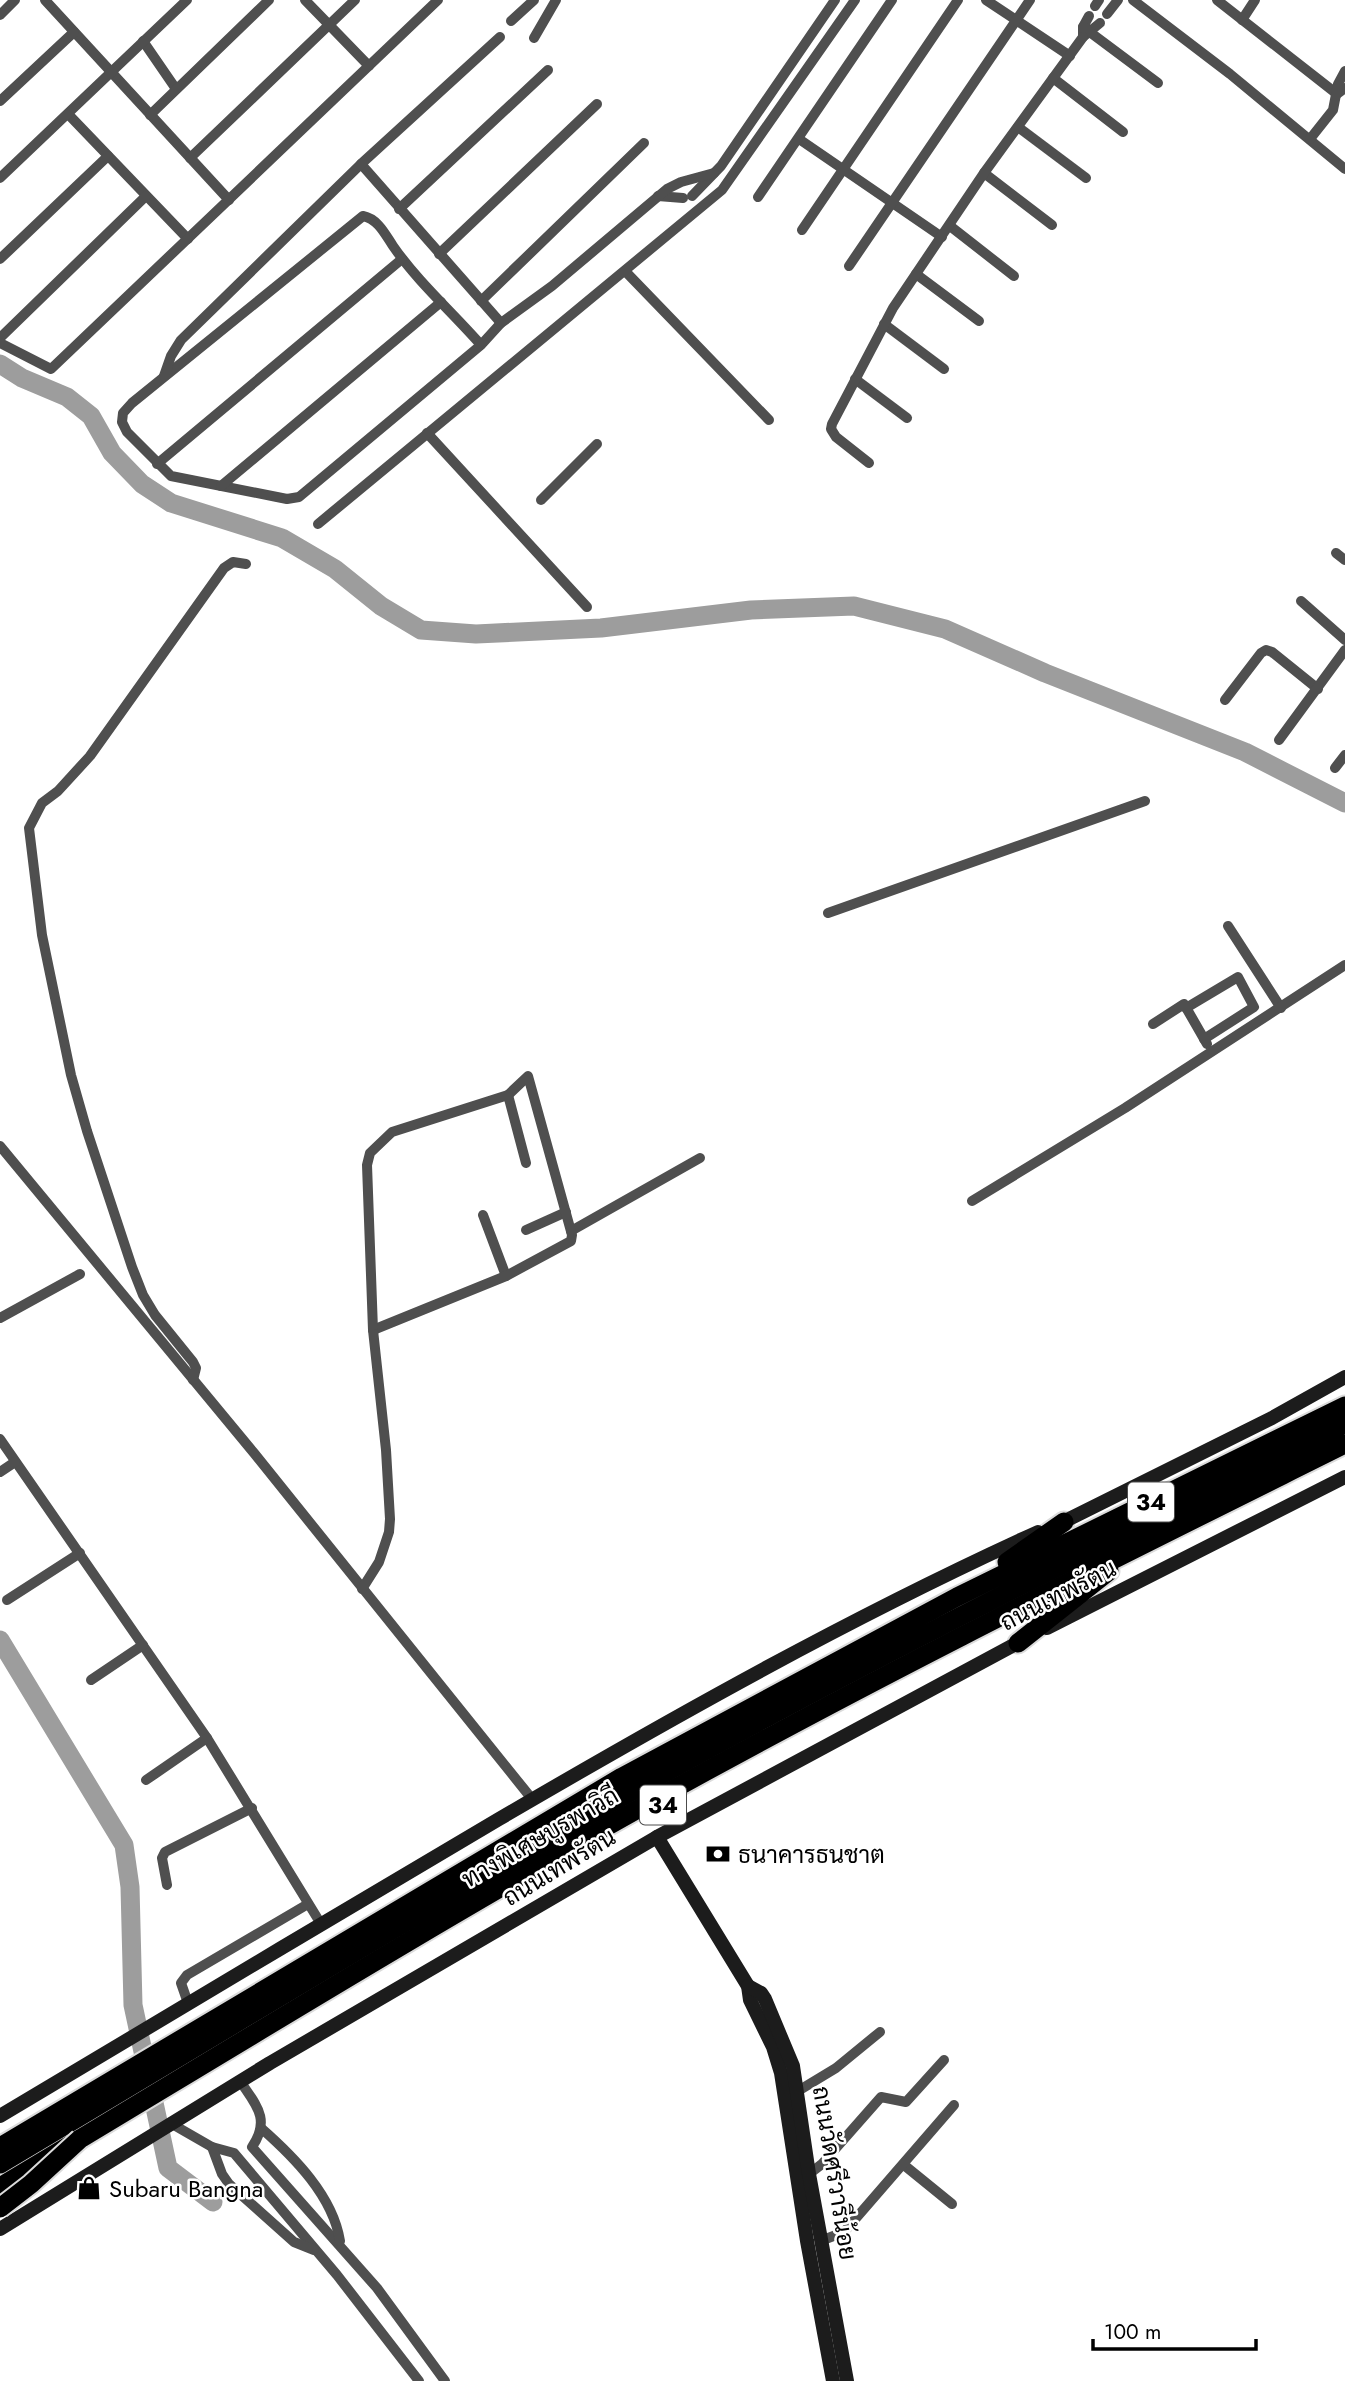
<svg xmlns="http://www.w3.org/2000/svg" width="1345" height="2381" font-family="Jost,Sarabun,sans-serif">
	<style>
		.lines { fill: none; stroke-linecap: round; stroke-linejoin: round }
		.river { stroke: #9d9d9d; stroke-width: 19 }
		.highway-casing { stroke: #dbdbdb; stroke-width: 23 }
		.street { stroke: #4f4f4f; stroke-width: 10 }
		.secondary { stroke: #1c1c1c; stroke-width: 14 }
		.highway { stroke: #000; stroke-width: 19 }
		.highway-bridge-casing { stroke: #dbdbdb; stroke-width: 23; stroke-linecap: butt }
		.highway-bridge { stroke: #000; stroke-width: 19 }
		.labels { text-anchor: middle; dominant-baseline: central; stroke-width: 5; stroke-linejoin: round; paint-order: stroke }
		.shield { fill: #fff; stroke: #4c4c4c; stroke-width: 2 }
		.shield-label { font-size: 23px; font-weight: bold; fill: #000 }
		.street-label { font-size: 24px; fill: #000; stroke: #fff }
		.poi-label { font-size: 24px; fill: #000; stroke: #fff; text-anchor: start }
	</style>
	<rect width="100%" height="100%" fill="#fff"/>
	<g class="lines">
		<!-- river -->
		<g class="river">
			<polyline points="0,364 22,378 67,397 91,416 112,453 142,484 171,503 282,538 335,569 381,606 421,630 476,634 601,628 751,610 854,606 945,629 1045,673 1245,752 1345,803"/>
			<polyline points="0,1640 124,1845 130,1887 133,2005 168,2168 213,2202"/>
		</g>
		<!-- highway casing -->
		<g class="highway-casing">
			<g id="highway">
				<polyline points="1007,1562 1064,1522"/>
				<polyline points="1018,1643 1109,1571"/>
				<polyline points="0,2147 622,1777 957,1597 1345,1406"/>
				<path d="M0,2164c212,-126 423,-255 638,-376 232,-130 470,-246 707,-364"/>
				<path d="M0,2187c214,-128 427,-260 645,-382 229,-128 465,-244 700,-361"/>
			</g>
		</g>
		<!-- street -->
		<g class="street">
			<polyline points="45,0 229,200"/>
			<polyline points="305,0 369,66"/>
			<polyline points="986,0 1070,56"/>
			<polyline points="1133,0 1230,74 1345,169"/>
			<polyline points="1217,0 1337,94 1345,88"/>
			<polyline points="1095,6 1099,0"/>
			<polyline points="1107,14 1118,0"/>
			<polyline points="0,15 15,0"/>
			<polyline points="1089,16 1083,27 1083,37 1100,23"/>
			<polyline points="1242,20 1255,0"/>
			<polyline points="511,21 534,0"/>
			<polyline points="1083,27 1158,83"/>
			<polyline points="534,38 556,0"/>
			<polyline points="143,41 176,89"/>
			<polyline points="1053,78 1123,132"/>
			<polyline points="0,101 74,32"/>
			<polyline points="68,114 188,239"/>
			<polyline points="150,115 269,0"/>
			<polyline points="1018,127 1086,178"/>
			<polyline points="799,139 942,237"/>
			<polyline points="1310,139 1333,110 1338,84 1345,71"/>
			<polyline points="190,158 355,0"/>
			<polyline points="361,164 501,323"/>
			<polyline points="984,173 1052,225"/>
			<polyline points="0,178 187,0"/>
			<polyline points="658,196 683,198"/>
			<polyline points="692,196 721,166 835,0"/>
			<polyline points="758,197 892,0"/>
			<polyline points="399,209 548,70"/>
			<polyline points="950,226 1014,276"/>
			<polyline points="802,230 958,0"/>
			<polyline points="439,254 597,104"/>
			<polyline points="0,259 108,156"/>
			<polyline points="849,266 1030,0"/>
			<polyline points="625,271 769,420"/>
			<polyline points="916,274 979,321"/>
			<polyline points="481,301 644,143"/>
			<polyline points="884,324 944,369"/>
			<polyline points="0,338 146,196"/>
			<polyline points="0,343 51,369 438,0"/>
			<path d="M481,345c-29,-33 -63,-63 -88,-99 -8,-12 -15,-27 -30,-30l-231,187 -9,10 -1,9 5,10 44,44 106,21 10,2 12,-2 182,-152 20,-22 51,-37 115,-97 14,-7 33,-9"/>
			<polyline points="164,376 171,356 181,340 361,164 500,37"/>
			<polyline points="855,379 907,418"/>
			<polyline points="427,433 587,607"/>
			<polyline points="869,463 836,437 831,429 832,424 893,308 984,173 1083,37"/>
			<polyline points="157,464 402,259"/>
			<polyline points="221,486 441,302"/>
			<polyline points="541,500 597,444"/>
			<polyline points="318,524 722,190 855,0"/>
			<polyline points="1336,553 1345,560"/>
			<polyline points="1301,601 1345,640"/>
			<polyline points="1225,700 1261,653 1266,650 1272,652 1318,689"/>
			<polyline points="1279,740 1345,650"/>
			<polyline points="1335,768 1345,755"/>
			<polyline points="828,913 1145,801"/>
			<polyline points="1228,926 1281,1008"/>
			<polyline points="1186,1008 1238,977 1254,1007 1204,1039"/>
			<polyline points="1153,1024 1184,1004 1207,1044"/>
			<polyline points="0,1146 254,1453 532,1799"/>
			<polyline points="972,1201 1125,1108 1345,965"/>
			<polyline points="483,1215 506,1276"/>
			<polyline points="526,1230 566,1212"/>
			<polyline points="571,1231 700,1158"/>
			<polyline points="0,1318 80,1274"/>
			<polyline points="373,1330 506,1276 571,1241 572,1235 528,1076 508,1095"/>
			<polyline points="193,1380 196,1368 193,1362 155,1315 143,1295 132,1267 87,1131 71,1075 42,935 29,828 42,803 58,791 90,756 224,568 233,562 246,564"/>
			<polyline points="0,1439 207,1738 321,1924"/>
			<polyline points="0,1472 15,1462"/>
			<polyline points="362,1589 379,1562 389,1532 390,1519 386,1450 373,1330 367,1165 370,1153 392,1132 508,1095 526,1163"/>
			<polyline points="7,1600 80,1553"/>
			<polyline points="91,1680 143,1645"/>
			<polyline points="146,1780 207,1738"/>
			<polyline points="167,1885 162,1858 165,1852 252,1808"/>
			<polyline points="188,2003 181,1983 187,1975 308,1904"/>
			<path d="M240,2081c16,24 31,38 12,66l125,141 68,93"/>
			<polyline points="798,2091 836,2068 880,2032"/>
			<polyline points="172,2124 212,2147 234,2153 337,2275 419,2381"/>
			<path d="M261,2128c33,29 72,68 79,113"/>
			<polyline points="212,2147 222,2174 229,2184 294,2242 314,2250"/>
			<polyline points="904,2165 952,2204"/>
			<polyline points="809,2174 822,2164 881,2097 906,2102 944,2060"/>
			<polyline points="823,2240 844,2232 954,2105"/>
		</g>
		<!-- secondary -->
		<g class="secondary">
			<polyline points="1057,1525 1272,1418 1345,1377"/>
			<polyline points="1047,1628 1345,1477"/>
			<polyline points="657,1837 748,1986 750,2000 773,2047 781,2073 807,2241 833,2381"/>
			<polyline points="748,1986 761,1993 765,1999 793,2066 809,2174 847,2381"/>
			<path d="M0,2116c165,-100 333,-198 499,-297 176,-103 354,-203 539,-287"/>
			<polyline points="0,2229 270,2063 657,1837 1025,1639"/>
		</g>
		<!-- highway -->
		<use href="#highway" class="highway"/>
		<!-- highway-bridge casing -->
		<g class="highway-bridge-casing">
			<polyline id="highway-bridge" points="0,2208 31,2184 80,2139"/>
		</g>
		<!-- highway-bridge -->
		<use href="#highway-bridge" class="highway-bridge"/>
	</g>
	<!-- icons -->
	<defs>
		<g id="bank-bare" transform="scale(1.89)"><path d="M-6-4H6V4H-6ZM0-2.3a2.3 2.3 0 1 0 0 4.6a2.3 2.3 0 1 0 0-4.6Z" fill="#000" stroke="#fff" stroke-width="2.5" paint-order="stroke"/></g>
		<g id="shop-bare" transform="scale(1.89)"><path d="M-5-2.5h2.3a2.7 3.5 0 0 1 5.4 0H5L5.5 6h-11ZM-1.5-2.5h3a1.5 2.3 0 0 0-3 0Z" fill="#000" stroke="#fff" stroke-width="2.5" paint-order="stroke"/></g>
	</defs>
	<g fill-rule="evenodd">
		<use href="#bank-bare" x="718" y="1854"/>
		<use href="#shop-bare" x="89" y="2188"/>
	</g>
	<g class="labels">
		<!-- shield labels -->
		<g class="shield">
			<rect x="1128" y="1482.5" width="46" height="39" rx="5"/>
			<rect x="640" y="1785.5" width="46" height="39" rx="5"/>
		</g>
		<g class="shield-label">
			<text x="1151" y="1502">34</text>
			<text x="663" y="1805">34</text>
		</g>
		<!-- street labels -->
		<g class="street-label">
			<text transform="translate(1058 1595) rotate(-27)">ถนนเทพรัตน</text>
			<text transform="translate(540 1837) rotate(-30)">ทางพิเศษบูรพาวิถี</text>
			<text transform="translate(559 1867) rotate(-31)">ถนนเทพรัตน</text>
			<text transform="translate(835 2173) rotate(81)">ถนนวัดศรีวารีน้อย</text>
		</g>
		<!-- poi labels -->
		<g class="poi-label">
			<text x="738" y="1854">ธนาคารธนชาต</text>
			<text x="109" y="2188">Subaru Bangna</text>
		</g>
	</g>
	<!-- scale -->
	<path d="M1093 2339v10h163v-10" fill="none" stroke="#000000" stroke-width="3.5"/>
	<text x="1104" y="2339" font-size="21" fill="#000000" stroke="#ffffff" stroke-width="5" paint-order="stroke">100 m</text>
</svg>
